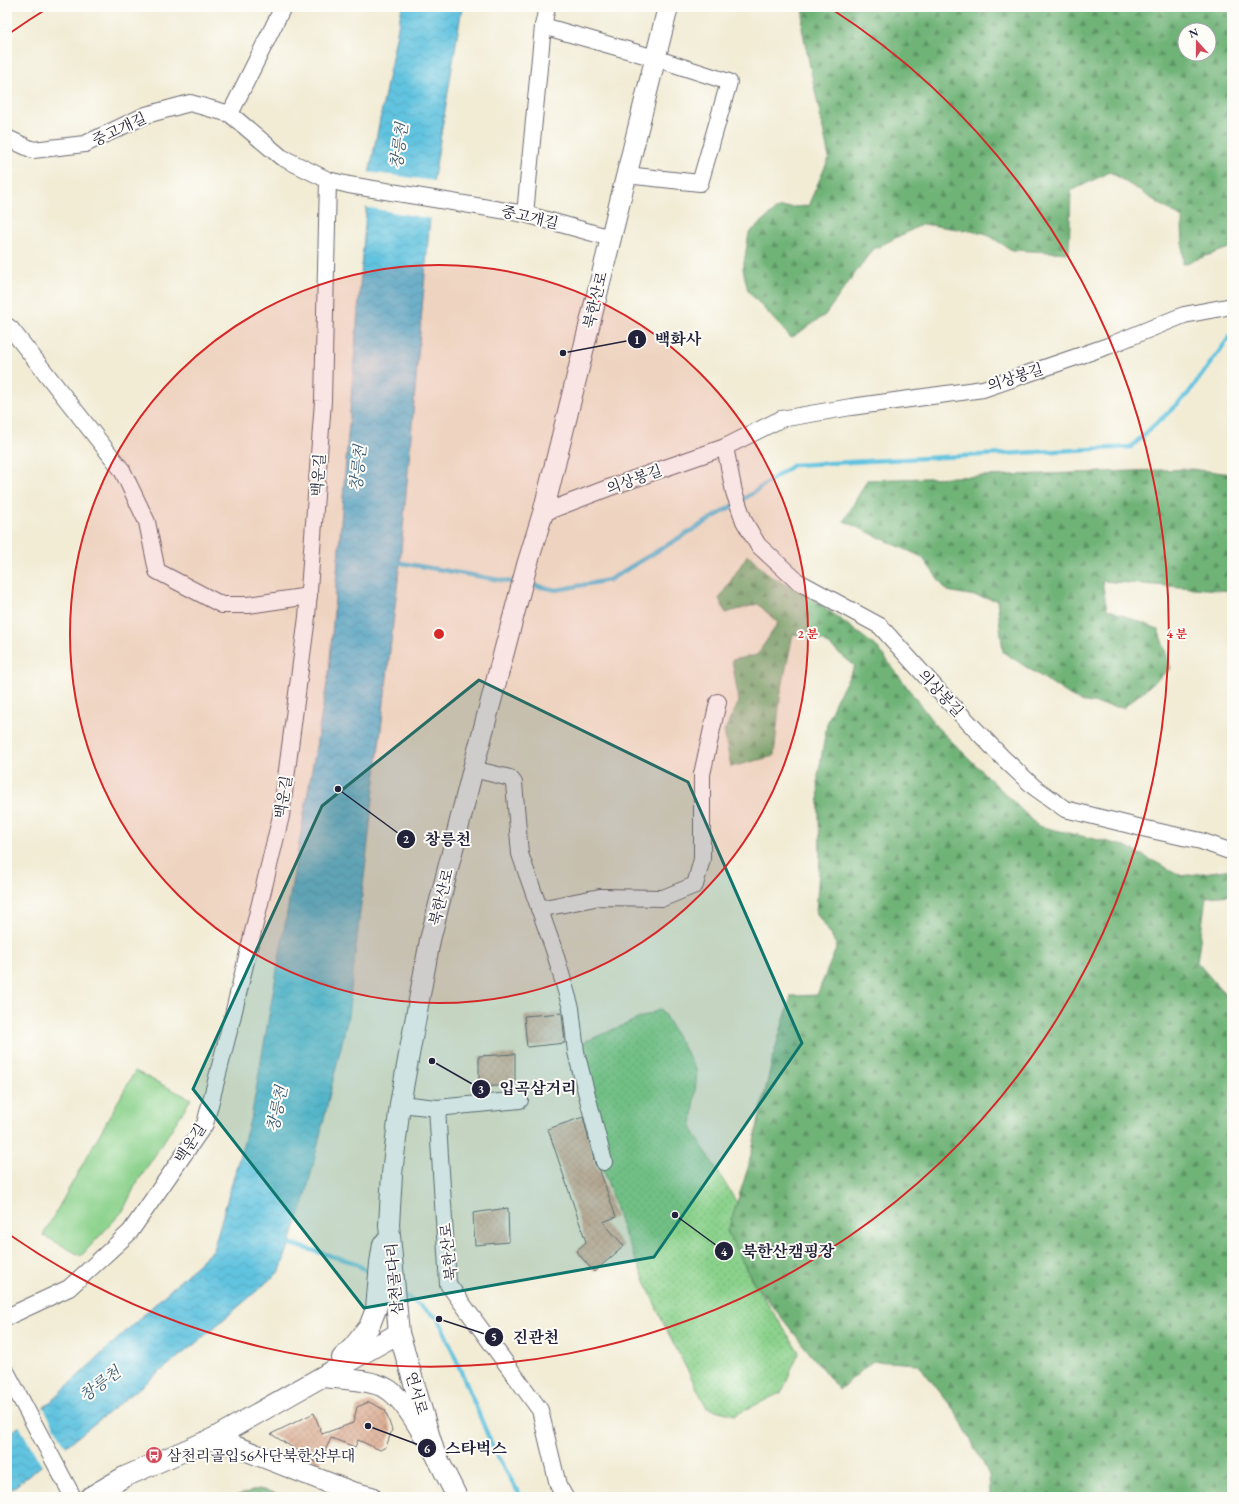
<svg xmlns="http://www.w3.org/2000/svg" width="1239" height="1504" font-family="'EB Garamond','Noto Serif KR',serif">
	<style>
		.green { fill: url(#green-dots); stroke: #567a63 }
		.forest { fill: url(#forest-firs); stroke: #486a59; fill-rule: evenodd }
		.pitch { fill: #8ad18b; stroke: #567a63 }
		.water { fill: url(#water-waves); stroke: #42728d }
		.pier { fill: #f2ecd5 }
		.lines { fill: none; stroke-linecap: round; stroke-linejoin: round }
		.stream { stroke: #61c3df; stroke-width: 4.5 }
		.building { fill: url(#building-cross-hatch) }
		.minor-casing { stroke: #6b6971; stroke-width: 18 }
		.major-casing { stroke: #6b6971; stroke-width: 22 }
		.minor { stroke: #fff; stroke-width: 16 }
		.major { stroke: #fff; stroke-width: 20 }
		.marked { fill: #0f766e; fill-opacity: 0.2; stroke: #0f766e; stroke-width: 3; stroke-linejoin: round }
		.ring { fill: none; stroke: #d62828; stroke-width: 2 }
		.labels { text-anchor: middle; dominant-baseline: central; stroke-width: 4; stroke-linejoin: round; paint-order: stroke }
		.street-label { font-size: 15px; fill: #22223b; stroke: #fdfcf7 }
		.poi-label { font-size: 15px; fill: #22223b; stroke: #fdfcf7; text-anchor: start }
		.water-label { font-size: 16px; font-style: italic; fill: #385a74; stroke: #fdfcf7 }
		.centre { fill: #d62828; stroke: #fdfcf7; stroke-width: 2 }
		.ring-label { font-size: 12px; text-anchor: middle; font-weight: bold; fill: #d62828; stroke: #fdfcf7; stroke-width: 4; stroke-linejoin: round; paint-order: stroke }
		.leader { fill: none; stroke: #22223b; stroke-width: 1.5 }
		.callout-dot { fill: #22223b; stroke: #fdfcf7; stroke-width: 1.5 }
		.mark-label { font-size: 12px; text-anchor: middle; font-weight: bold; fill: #fff }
		.callout-label { font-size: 16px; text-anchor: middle; font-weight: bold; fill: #22223b; stroke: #fdfcf7; stroke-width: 4; stroke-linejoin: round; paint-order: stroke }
	</style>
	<defs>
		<pattern id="green-dots" width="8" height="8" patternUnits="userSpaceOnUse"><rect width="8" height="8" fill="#8ad18b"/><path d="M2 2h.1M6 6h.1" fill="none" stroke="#77b379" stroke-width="1.8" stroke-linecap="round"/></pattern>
		<pattern id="forest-firs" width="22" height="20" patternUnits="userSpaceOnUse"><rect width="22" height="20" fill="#6fb377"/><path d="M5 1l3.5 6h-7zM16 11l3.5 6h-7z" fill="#5b9163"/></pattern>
		<pattern id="water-waves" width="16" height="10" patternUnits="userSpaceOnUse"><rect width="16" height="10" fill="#61c3df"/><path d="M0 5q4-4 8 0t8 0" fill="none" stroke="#54a7c0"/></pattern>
		<pattern id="building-cross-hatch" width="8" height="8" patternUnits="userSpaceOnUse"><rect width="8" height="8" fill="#ddaf95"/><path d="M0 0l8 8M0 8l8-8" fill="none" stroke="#bd9681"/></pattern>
	</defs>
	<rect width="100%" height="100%" fill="#fdfcf7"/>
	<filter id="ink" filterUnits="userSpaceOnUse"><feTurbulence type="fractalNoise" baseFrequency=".025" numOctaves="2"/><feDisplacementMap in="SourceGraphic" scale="8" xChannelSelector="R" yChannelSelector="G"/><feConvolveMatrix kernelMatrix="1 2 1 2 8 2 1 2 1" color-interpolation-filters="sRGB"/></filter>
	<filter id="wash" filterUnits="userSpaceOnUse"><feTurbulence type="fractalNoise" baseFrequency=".012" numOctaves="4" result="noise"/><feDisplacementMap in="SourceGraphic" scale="16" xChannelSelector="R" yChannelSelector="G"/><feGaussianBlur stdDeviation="0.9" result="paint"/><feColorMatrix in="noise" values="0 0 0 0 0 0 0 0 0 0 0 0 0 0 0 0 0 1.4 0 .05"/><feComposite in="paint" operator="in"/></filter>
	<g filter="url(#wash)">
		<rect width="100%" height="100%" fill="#f2ecd5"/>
		<!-- green -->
		<polygon class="green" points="661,1009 697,1071 692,1129 737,1203 728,1233 752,1280 799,1352 782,1392 735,1415 707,1408 664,1325 622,1228 569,1061 584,1042"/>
		<!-- forest -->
		<g class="forest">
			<path d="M804,7h428v240l-49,17 -1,-46 -72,-46 -39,19 -2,62 -57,-3 -28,-17 -61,-9 -51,26 -47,65 -34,23 -43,-47 -5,-22 6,-36 29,-25 30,-2 21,-48 -27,-130zM1185,30h24v24h-24z"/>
			<polygon points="1191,469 1232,474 1232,591 1102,581 1107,609 1158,629 1171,668 1123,708 1079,701 1003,652 997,600 947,591 922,557 844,521 867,480"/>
			<polygon points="748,554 771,577 811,597 878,648 936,726 1038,826 1125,846 1182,876 1232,869 1232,895 1206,897 1197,962 1230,1000 1232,999 1232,1497 990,1497 989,1475 957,1414 918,1364 873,1361 839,1390 754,1283 727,1233 748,1168 773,1056 791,996 817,995 837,946 816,912 820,856 818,776 827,724 835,702 855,666 824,641 793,634 780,698 774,756 731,767 724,731 739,702 732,660 757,655 778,623 758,604 726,613 719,599"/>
			<polygon points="259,1489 291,1497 232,1497"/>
		</g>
		<!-- pitch -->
		<polygon class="pitch" points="135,1071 191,1099 135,1186 123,1211 81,1256 43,1235"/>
		<!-- water -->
		<polygon class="water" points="402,7 462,7 433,183 400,563 348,1017 305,1199 280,1271 196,1343 7,1493 7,1436 48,1404 213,1250 252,1113 329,672 369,175"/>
		<!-- pier -->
		<g class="pier">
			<polygon points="367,172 435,181 432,219 364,207"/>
			<polygon points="42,1405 67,1449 43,1468 18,1424"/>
		</g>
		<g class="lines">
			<!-- stream -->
			<g class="stream">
				<polyline points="741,501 793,465 1131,447 1187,395 1232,334"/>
				<polyline points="396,562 517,583"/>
				<polyline points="526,584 557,590 609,580 734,505"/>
				<polyline points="285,1242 355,1263 373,1275"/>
				<polyline points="401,1293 439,1319 494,1450 521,1497"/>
			</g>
		</g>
		<g id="blocks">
			<!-- building -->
			<g class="building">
				<polygon points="562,1013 565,1043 527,1047 524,1016"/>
				<polygon points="515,1054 515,1085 479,1087 479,1056"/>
				<polygon points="583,1117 595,1164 600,1171 616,1217 603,1222 624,1246 594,1272 576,1251 586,1242 548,1129"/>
				<polygon points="508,1208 509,1242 475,1245 473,1213"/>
				<polygon points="369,1402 385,1410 392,1430 386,1447 380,1450 358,1440 355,1447 331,1438 319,1464 271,1434 314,1413 322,1434 353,1423 357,1407"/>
			</g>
		</g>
	</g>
	<g filter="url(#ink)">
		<use href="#blocks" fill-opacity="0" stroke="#6b6971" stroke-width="1"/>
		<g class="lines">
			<!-- minor casing -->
			<g class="minor-casing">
				<g id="minor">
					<polyline points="543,26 655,58 729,82 700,183 626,175"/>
					<polyline points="230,114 283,7"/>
					<polyline points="7,138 33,150 85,144 146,115 190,103 230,114 281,157 328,180 349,185 525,214 611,238"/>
					<polyline points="525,214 543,26 547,7"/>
					<polyline points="7,326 11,329 122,470 147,522 157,571 222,605 248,605 309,596"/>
					<polyline points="725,447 734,492 744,521 758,545 797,581 880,626 945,698 1002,757 1034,787 1065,809 1142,828 1201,841 1232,852"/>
					<polyline points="543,513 608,488 725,447 781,419 851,407 983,389 1108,346 1184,315 1232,306"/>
					<polyline points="473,769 510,778 514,783 520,854 554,950 571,1008 576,1052 604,1162"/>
					<polyline points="539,909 600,897 663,898 695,885 702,859 702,774 718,702"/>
					<polyline points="400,1104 437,1108 448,1284 540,1410 558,1485 565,1497"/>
					<polyline points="437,1108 520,1100"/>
					<polyline points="7,1317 69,1288 130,1232 205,1124 231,1023 281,816 307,617 323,401 328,180"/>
					<polyline points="7,1373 73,1497"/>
				</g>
			</g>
			<!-- major casing -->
			<g class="major-casing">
				<g id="major">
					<polyline points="342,1358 353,1347 369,1327 376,1309 380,1263 383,1244"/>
					<path d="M322,1377c20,2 50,2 67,13 14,10 25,29 34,44"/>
					<polyline points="214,1438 352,1492 371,1497"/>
					<polyline points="90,1497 124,1477 214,1438 399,1333"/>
					<polyline points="457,1497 434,1451 399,1333 389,1225 392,1174 400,1104 430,940 473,769 527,565 543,513 668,7"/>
				</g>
			</g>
			<!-- minor -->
			<use href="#minor" class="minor"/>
			<!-- major -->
			<use href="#major" class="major"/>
		</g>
	</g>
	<!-- marked area -->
	<path class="marked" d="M479,680l209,102 114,261 -148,214 -290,51 -171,-219 129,-283z"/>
	<!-- distance rings -->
	<circle cx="439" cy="634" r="369" fill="#d62828" fill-opacity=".12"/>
	<g class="ring">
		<circle cx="439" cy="634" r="369"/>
		<path d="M10 33A738 738 0 0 1 48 8M830 8A738 738 0 1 1 10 1235"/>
	</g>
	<!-- icons -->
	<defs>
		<g id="bus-disc" transform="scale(0.9)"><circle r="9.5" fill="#d1495b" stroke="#fdfcf7"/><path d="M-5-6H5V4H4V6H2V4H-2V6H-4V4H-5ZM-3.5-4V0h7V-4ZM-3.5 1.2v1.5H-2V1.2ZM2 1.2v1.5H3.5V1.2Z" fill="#fff"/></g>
	</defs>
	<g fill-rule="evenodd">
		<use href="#bus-disc" x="154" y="1455"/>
	</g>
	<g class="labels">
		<!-- street labels -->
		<g class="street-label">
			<text transform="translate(119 129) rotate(-25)">중고개길</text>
			<text transform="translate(530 217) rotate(13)">중고개길</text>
			<text transform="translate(595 300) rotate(-76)">북한산로</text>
			<text transform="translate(1015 377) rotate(-18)">의상봉길</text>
			<text transform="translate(318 475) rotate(-86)">백운길</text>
			<text transform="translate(634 479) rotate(-20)">의상봉길</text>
			<text transform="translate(941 693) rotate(47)">의상봉길</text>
			<text transform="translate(283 797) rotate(-81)">백운길</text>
			<text transform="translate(441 897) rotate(-76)">북한산로</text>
			<text transform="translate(190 1143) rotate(-57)">백운길</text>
			<text transform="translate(448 1252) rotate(-96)">북한산로</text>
			<text transform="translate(394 1279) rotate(-95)">삼천골다리</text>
			<text transform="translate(417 1393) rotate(74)">연서로</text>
		</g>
		<!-- poi labels -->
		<g class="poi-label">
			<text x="167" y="1455">삼천리골입56사단북한산부대</text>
		</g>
		<!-- water labels -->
		<g class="water-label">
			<text transform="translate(399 146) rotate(-82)">창릉천</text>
			<text transform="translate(358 468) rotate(-84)">창릉천</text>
			<text transform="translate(277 1109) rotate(-78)">창릉천</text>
			<text transform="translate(100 1384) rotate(-37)">창릉천</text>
		</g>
	</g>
	<circle cx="439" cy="634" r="6" class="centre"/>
	<g class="ring-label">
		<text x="808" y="638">2 분</text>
		<text x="1177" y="638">4 분</text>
	</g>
	<!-- callouts -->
	<path class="leader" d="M563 353L637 339M338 789L406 839M432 1061L481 1089M675 1215L724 1251M439 1319L494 1337M368 1426L427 1448"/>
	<g class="callout-dot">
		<circle cx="563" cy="353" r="4"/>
		<circle cx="338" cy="789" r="4"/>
		<circle cx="432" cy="1061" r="4"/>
		<circle cx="675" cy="1215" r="4"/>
		<circle cx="439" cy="1319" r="4"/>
		<circle cx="368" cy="1426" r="4"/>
		<circle cx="637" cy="339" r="10"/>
		<circle cx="406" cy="839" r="10"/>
		<circle cx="481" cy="1089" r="10"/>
		<circle cx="724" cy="1251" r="10"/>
		<circle cx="494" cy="1337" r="10"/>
		<circle cx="427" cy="1448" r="10"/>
	</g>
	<g class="mark-label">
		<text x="637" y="344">1</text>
		<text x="406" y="843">2</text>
		<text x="481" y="1093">3</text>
		<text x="724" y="1256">4</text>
		<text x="494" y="1341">5</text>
		<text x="427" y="1453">6</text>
	</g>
	<g class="callout-label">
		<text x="678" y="345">백화사</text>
		<text x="448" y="845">창릉천</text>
		<text x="538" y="1094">입곡삼거리</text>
		<text x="788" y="1257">북한산캠핑장</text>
		<text x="536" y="1343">진관천</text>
		<text x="476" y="1454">스타벅스</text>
	</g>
	<!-- margin -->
	<rect width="1239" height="1504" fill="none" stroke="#fdfcf7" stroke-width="24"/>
	<!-- north arrow -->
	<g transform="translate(1197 42) rotate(339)"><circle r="19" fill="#fdfcf7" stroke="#a5a5ac"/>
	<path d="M0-3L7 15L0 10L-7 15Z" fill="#d1495b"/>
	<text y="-6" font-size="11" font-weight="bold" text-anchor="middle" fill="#22223b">N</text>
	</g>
</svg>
